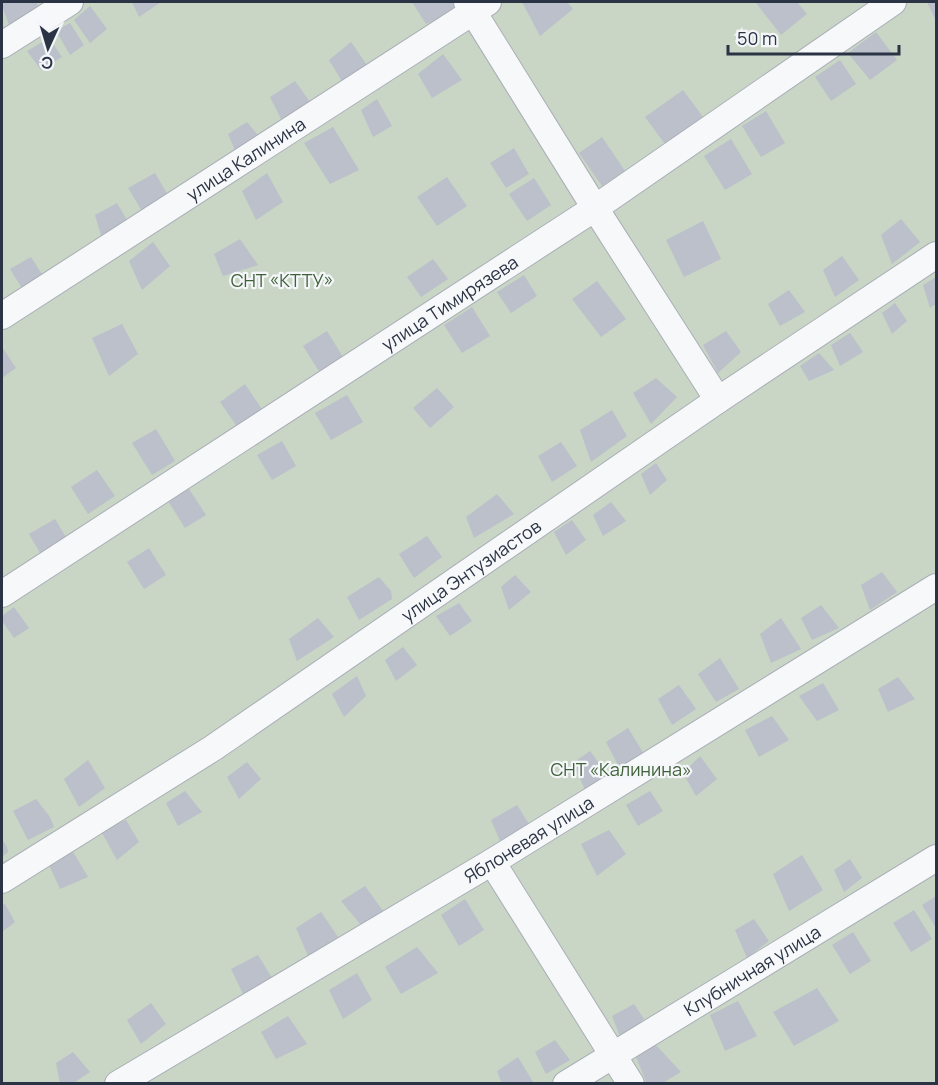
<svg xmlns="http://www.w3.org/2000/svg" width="938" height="1085" font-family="Manrope,sans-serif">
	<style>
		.green { fill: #c9d6c5 }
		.building { fill: #bbc0ca }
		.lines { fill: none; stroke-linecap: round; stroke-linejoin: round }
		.minor-casing { stroke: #a9aeb7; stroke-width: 28 }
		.minor { stroke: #f7f8fa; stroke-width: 26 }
		.labels { text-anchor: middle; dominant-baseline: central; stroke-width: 4.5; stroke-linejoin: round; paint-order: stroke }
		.street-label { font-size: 18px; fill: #2b3445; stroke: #f4f6f9 }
		.park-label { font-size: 18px; fill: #3f6138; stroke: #f4f6f9 }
	</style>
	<rect width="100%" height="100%" fill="#e4e7ec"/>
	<!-- green -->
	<polygon class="green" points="2,2 936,2 936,1083 2,1084"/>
	<!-- building -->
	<g class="building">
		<polygon points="2,2 36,2 43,12 11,30 2,6"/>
		<polygon points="132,2 161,2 139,17"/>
		<polygon points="412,2 452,2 458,10 426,24"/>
		<polygon points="522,2 567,2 573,9 540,36"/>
		<polygon points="758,2 797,2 807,14 781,35 756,3"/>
		<polygon points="927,2 936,2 936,21"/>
		<polygon points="90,6 107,29 90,43 74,20"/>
		<polygon points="70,23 84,45 70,55 56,31"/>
		<polygon points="876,32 897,60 870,80 848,53"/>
		<polygon points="49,38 62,57 41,70 27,51"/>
		<polygon points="351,42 367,65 343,83 329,60"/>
		<polygon points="443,54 462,80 432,98 418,74"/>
		<polygon points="840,60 856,84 831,101 815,77"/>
		<polygon points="295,81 310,102 283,123 270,97"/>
		<polygon points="683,90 703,117 665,144 645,117"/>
		<polygon points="377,99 392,126 373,137 361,110"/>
		<polygon points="766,111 785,143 761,157 742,126"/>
		<polygon points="247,122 262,140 237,155 228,134"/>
		<polygon points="333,127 359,170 330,184 304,143"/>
		<polygon points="602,137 625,171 602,186 579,153"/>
		<polygon points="731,139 752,174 725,190 704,156"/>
		<polygon points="514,148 529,174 506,188 490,163"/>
		<polygon points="155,173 169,197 142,211 128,188"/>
		<polygon points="267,173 283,202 256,220 242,191"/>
		<polygon points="447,177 467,206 437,226 417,197"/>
		<polygon points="534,178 551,205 527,221 509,194"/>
		<polygon points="117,203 127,220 103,242 95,215"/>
		<polygon points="901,219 920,242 892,264 881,235"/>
		<polygon points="703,221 721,259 684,277 666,240"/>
		<polygon points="240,239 258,265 223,276 214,254"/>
		<polygon points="153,242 170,266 142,290 129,261"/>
		<polygon points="842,256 859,280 835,297 823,270"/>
		<polygon points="31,257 45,279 25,293 10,269"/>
		<polygon points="433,259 448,279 421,297 407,277"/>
		<polygon points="524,275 537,296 511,313 497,292"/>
		<polygon points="936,277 936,304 930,308 923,285"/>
		<polygon points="597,281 626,319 601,337 572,299"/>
		<polygon points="789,290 805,312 780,326 768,304"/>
		<polygon points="895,303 907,321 892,334 882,313"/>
		<polygon points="472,307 490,336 462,353 444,325"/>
		<polygon points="122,324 138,354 109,376 92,338"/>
		<polygon points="327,331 346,362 322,376 303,346"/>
		<polygon points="726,331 741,352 718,373 703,345"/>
		<polygon points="850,333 863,352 840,366 831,345"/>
		<polygon points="2,347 16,368 2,378"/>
		<polygon points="819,353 834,370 809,381 800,366"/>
		<polygon points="656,378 677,397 651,424 633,393"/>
		<polygon points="245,384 265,414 240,431 220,402"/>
		<polygon points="437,388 454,407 430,428 413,408"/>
		<polygon points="347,395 363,422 331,440 315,413"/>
		<polygon points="612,410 627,436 591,462 580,430"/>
		<polygon points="156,429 175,461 152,475 132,443"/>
		<polygon points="282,441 296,466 272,480 257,455"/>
		<polygon points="561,442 577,466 552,482 538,456"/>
		<polygon points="656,463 667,480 650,495 641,474"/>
		<polygon points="97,470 115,496 88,514 71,487"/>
		<polygon points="189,489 206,515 185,528 168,501"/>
		<polygon points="497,494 514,514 474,538 466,517"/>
		<polygon points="611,502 626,521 603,536 593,515"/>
		<polygon points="55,519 67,539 40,553 29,534"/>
		<polygon points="572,520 586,540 566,555 554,532"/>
		<polygon points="427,536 442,557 414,578 399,554"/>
		<polygon points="149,548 166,575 144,589 127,562"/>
		<polygon points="882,572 897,592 870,610 861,585"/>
		<polygon points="515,575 531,592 509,610 501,587"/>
		<polygon points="379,577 391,591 392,599 359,620 347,597"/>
		<polygon points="459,603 472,621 450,636 436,616"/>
		<polygon points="821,605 839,628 812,640 801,618"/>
		<polygon points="14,607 29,628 14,638 2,621 2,616"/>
		<polygon points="318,618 334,637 297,661 289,639"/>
		<polygon points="781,618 801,649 771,663 760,634"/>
		<polygon points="403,647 417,665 396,681 385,660"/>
		<polygon points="720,658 739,689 716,702 698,674"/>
		<polygon points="357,676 366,696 344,717 332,694"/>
		<polygon points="898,677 915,699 888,712 878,689"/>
		<polygon points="823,683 839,710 817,721 799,696"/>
		<polygon points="679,685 696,709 672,725 658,699"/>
		<polygon points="772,716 789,740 759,757 745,730"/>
		<polygon points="628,728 644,754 619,767 606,742"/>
		<polygon points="590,751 610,778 586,792 573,763"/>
		<polygon points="700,756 717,779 696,796 683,773"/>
		<polygon points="88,760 105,788 79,807 64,779"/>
		<polygon points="247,762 261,779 239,799 227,777"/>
		<polygon points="185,791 202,812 178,826 166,803"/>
		<polygon points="650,791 663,811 638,826 626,805"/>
		<polygon points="36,799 50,817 54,827 28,840 13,811"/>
		<polygon points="517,805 531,827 501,843 491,820"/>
		<polygon points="126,820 139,842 117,860 101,831"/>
		<polygon points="609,830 626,854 597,876 581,844"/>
		<polygon points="2,839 7,847 8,852 2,857"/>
		<polygon points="72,850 88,877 60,889 49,865"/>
		<polygon points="802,855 823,890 789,911 773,874"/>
		<polygon points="850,859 862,878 844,892 834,870"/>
		<polygon points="365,886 383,911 361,925 341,901"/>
		<polygon points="936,896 936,928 922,905"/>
		<polygon points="465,899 484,930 459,946 441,915"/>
		<polygon points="5,904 15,922 2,932 2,905"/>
		<polygon points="914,910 932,939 911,952 893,923"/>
		<polygon points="321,912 338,937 308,956 296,928"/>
		<polygon points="754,919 769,941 747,958 735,930"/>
		<polygon points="853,932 871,961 850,974 832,945"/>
		<polygon points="417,947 438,973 401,994 385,967"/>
		<polygon points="258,955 272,978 243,994 231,969"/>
		<polygon points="357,973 372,1000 343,1019 329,990"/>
		<polygon points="817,988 839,1021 794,1046 773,1012"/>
		<polygon points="738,1001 757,1036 725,1051 710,1015"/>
		<polygon points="151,1003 166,1024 141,1044 127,1020"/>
		<polygon points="634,1004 644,1019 621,1039 612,1016"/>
		<polygon points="288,1016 307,1044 276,1059 261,1032"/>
		<polygon points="555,1040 570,1060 546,1074 535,1052"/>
		<polygon points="655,1044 681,1072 661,1084 647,1084 636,1057"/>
		<polygon points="73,1052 90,1072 72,1084 60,1084 56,1063"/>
		<polygon points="518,1057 533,1082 529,1084 502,1084 497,1071"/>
	</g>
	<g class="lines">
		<!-- minor casing -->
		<g class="minor-casing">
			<g id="minor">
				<polyline points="467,2 595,208 718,400"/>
				<polyline points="2,45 70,2"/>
				<path id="s1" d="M2,316l486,-314"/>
				<path id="s2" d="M2,594l593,-386 298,-206"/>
				<polyline points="492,862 631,1084"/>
				<path id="s3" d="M2,880l211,-132 505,-348 218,-145"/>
				<path id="s4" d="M118,1084l374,-222 444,-275"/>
				<path id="s5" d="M566,1084l370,-226"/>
			</g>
		</g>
		<!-- minor -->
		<use href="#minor" class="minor"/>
	</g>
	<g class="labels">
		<!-- street labels -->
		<g class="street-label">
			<text stroke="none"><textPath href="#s1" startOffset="290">улица Калинина</textPath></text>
			<text stroke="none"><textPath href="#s2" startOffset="534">улица Тимирязева</textPath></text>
			<text stroke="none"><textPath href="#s3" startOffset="562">улица Энтузиастов</textPath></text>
			<text stroke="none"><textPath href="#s4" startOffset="478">Яблоневая улица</textPath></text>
			<text stroke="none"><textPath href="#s5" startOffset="218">Клубничная улица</textPath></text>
		</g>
		<!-- park labels -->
		<g class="park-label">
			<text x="282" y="280">СНТ «КТТУ»</text>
			<text x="621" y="769">СНТ «Калинина»</text>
		</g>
	</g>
	<!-- border -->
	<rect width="938" height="1085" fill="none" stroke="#2b3445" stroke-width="6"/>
	<!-- north arrow -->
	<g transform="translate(48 48) rotate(184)" stroke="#f4f6f9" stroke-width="4.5" paint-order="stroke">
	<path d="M0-4.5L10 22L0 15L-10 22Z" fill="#2b3445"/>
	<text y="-9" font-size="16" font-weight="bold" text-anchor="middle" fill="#2b3445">С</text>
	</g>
	<!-- scale -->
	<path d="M728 45v9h171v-9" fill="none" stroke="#2b3445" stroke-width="3"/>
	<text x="737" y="45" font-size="18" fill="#2b3445" stroke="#f4f6f9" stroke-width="4.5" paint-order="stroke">50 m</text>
</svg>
